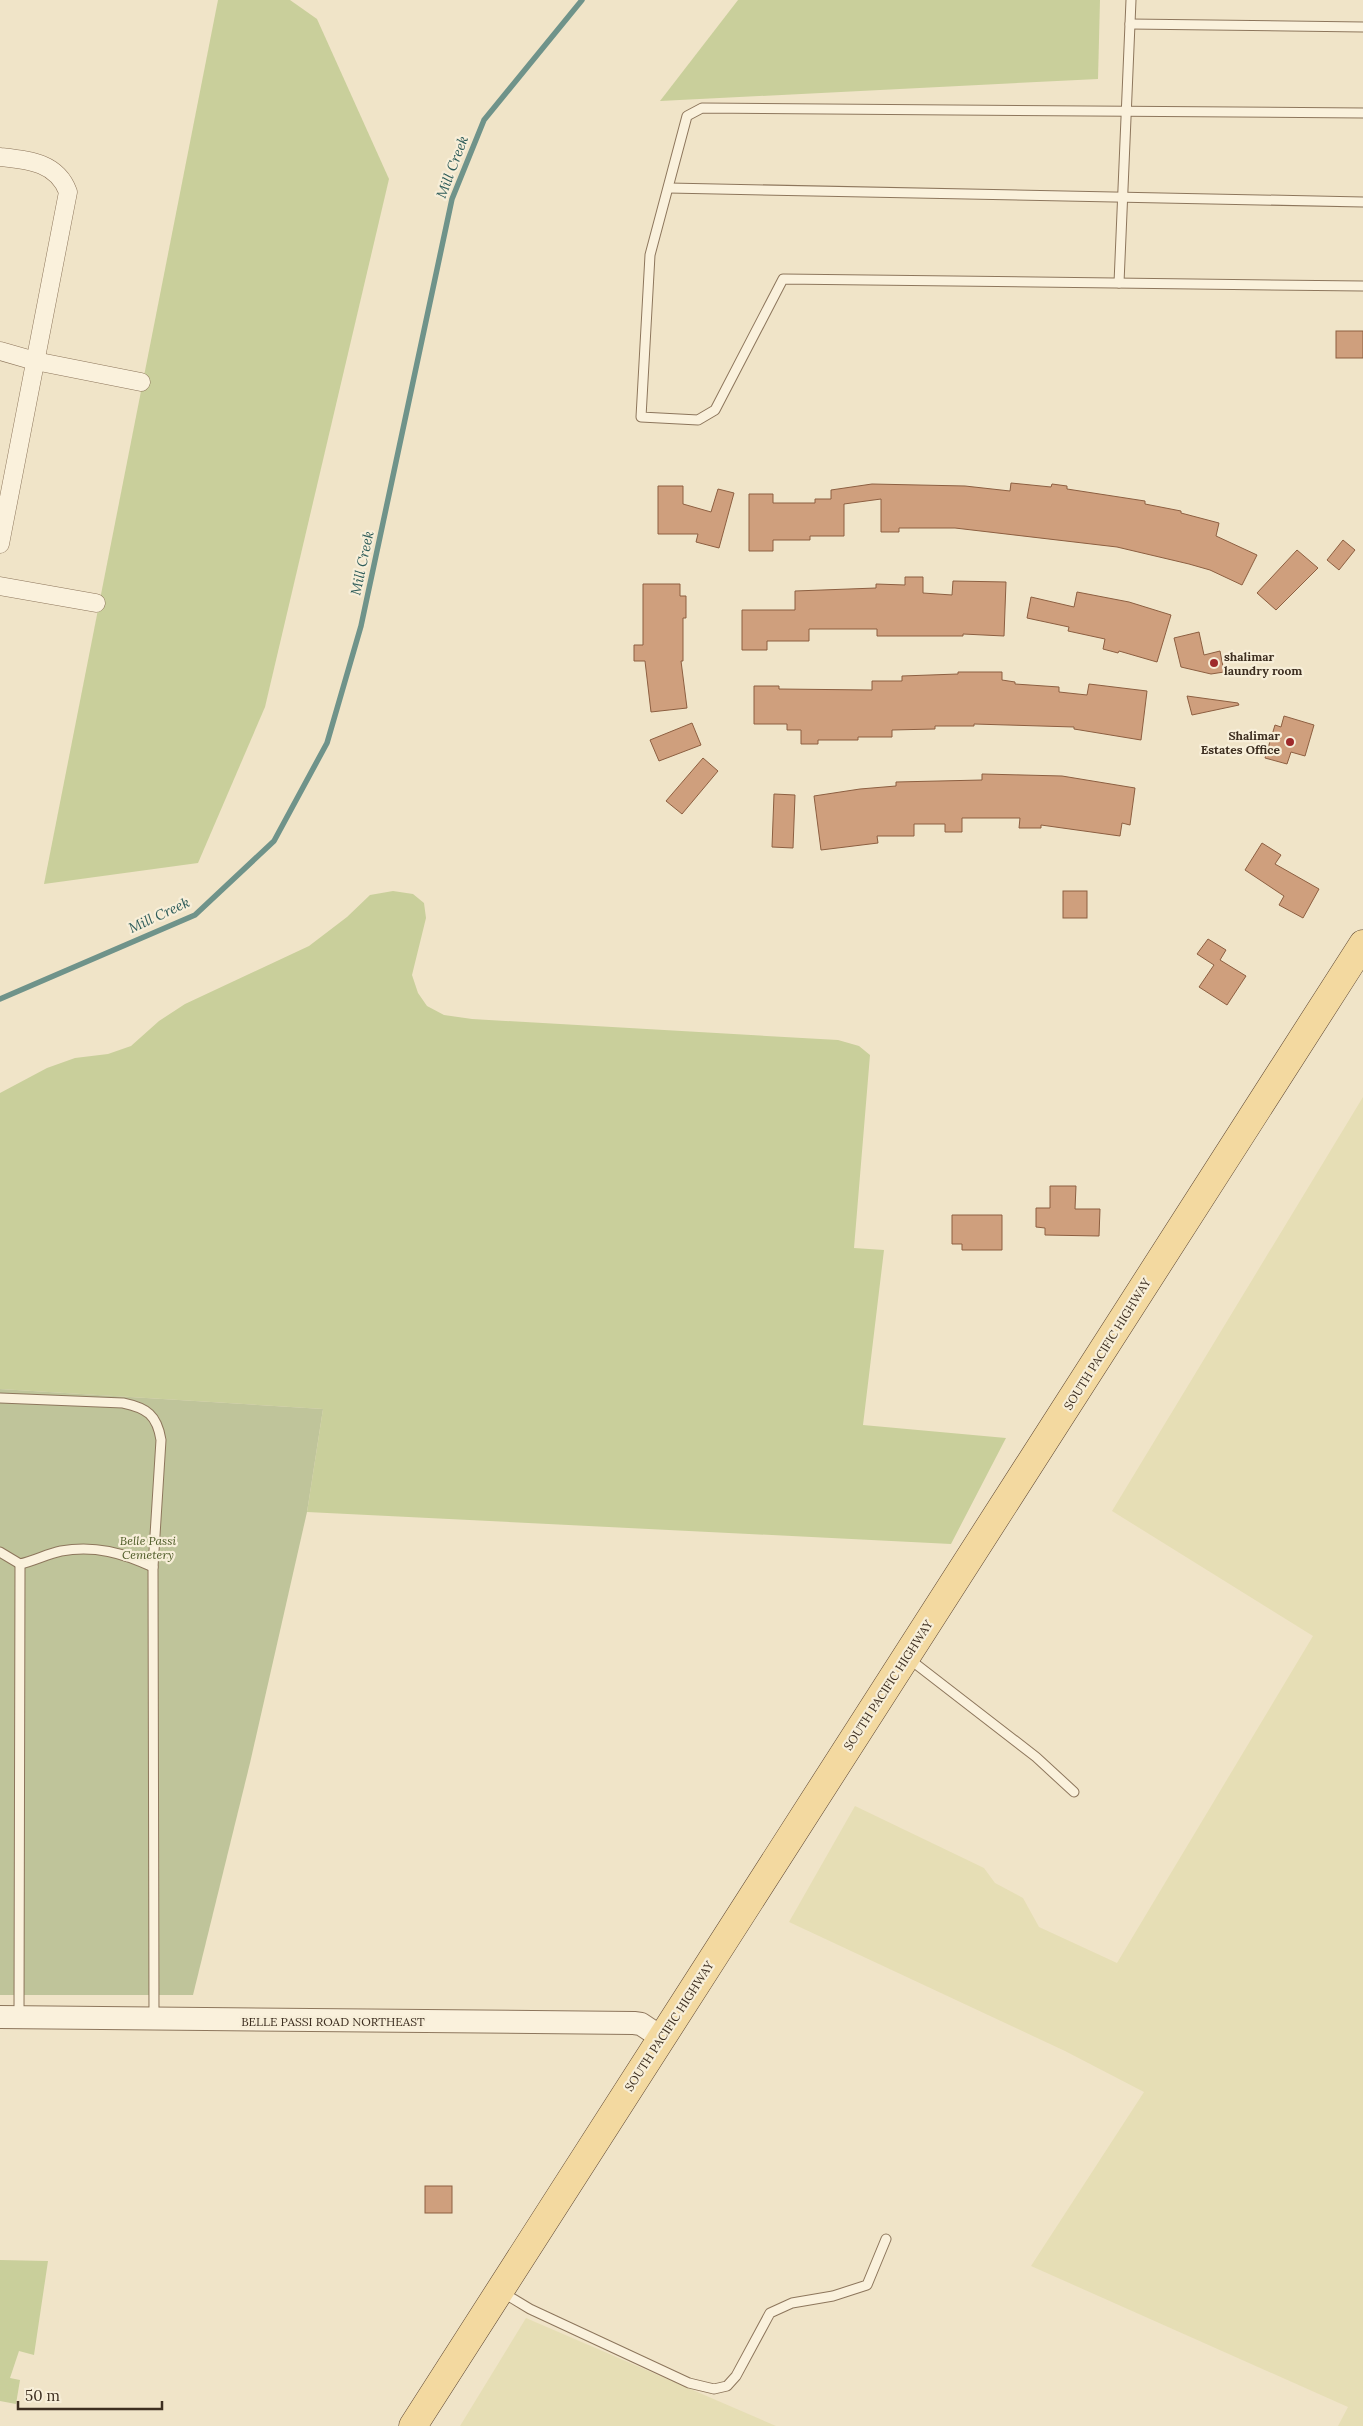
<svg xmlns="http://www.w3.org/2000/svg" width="1363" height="2426" font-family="Lora,serif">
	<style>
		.farmland { fill: #e6deb5 }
		.green { fill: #c9cf9b }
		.cemetery { fill: #bfc49a }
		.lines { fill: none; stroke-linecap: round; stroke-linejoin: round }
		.stream { stroke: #6f938a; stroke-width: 5.5 }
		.building { fill: #cf9f7d; stroke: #8d5f41 }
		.service-casing { stroke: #8d765c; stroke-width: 11 }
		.minor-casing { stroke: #8d765c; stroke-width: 19 }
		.tertiary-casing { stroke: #8d765c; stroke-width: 24 }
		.primary-casing { stroke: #5b4430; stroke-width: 29 }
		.service { stroke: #faf1dc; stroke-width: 9 }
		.minor { stroke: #faf1dc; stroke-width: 18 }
		.tertiary { stroke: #faf1dc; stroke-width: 22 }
		.primary { stroke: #f3d9a0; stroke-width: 28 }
		.poi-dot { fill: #9e2a2b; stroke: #f7eed8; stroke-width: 2 }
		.labels { text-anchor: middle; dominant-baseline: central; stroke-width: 4.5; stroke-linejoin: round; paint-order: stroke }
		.poi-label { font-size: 12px; font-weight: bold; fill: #3d2e20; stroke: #f7eed8; text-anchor: start }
		.street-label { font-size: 12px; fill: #3d2e20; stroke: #f7eed8 }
		.park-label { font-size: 12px; font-style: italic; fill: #4d5a26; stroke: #f7eed8 }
		.water-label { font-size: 14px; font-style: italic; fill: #2f5d5a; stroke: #f7eed8 }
	</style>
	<rect width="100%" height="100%" fill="#f0e4c8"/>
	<!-- farmland -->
	<g class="farmland">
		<polygon points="1363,1097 1363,2426 1338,2426 1348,2407 1031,2266 1144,2092 1065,2051 789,1922 855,1806 984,1868 995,1883 1023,1898 1039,1927 1117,1963 1313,1636 1112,1511"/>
		<polygon points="526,2318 776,2426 460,2426"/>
	</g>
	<!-- green -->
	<g class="green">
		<polygon points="218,0 290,0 317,19 389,179 265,707 198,863 44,884"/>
		<polygon points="738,0 1100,0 1098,79 660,101"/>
		<polygon points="393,891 413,894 424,903 426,918 412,975 418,993 427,1006 444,1015 472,1019 838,1040 859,1046 870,1055 854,1248 884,1250 863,1425 1006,1438 951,1544 307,1512 323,1409 0,1389 0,1093 47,1068 75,1058 108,1054 131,1046 159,1021 185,1004 309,946 347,917 370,895"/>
		<polygon points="0,2260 48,2261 34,2355 19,2351 10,2378 20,2380 16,2404 0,2401"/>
	</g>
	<!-- cemetery -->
	<polygon class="cemetery" points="0,1389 323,1409 307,1512 250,1763 193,1995 0,1995"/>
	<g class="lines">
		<!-- stream -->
		<polyline class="stream" points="0,999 195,915 274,841 327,743 361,626 452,199 484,120 582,0"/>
	</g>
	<!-- building -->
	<g class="building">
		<rect x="1336" y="331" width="27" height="27"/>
		<polygon points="1011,483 1051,487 1052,484 1067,486 1067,489 1145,501 1145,504 1181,511 1181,513 1219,523 1216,536 1257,555 1242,585 1210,570 1189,564 1117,547 955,528 899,528 899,532 881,532 881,499 844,504 844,536 810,536 810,540 773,540 773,551 749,551 749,494 773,494 773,503 815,503 815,499 831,499 831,490 872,484 965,486 1010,491"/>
		<polygon points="658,486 683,486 683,504 711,512 718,489 734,493 719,548 696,542 698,534 658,534"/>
		<polygon points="1343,540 1355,550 1339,570 1327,560"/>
		<polygon points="1297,550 1318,568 1276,610 1257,593"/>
		<polygon points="905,577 923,577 923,593 952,595 953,581 1006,582 1004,636 963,634 963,636 877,636 877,629 809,629 809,641 767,641 767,650 742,650 742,610 795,610 795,591 876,588 876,584 905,585"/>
		<polygon points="643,584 680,584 680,596 686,596 686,618 683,618 683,661 681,661 687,708 651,712 645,661 634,661 634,645 643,645"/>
		<polygon points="1077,592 1129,602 1171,615 1157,662 1119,651 1118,653 1103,649 1105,639 1068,631 1069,627 1027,618 1031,597 1074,607"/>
		<polygon points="1199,632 1204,655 1220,651 1224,672 1211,674 1181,667 1174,638"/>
		<polygon points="958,672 1002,672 1002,680 1015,682 1015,684 1059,687 1059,692 1087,695 1089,684 1147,691 1141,740 1074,729 1074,727 974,724 974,726 935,726 935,729 892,730 892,737 858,737 858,740 818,740 818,744 801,744 801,730 787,730 787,724 754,724 754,686 779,686 779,689 872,690 872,681 902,681 902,676 958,674"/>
		<polygon points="1187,696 1238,703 1239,705 1192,715"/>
		<polygon points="1284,716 1314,725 1305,756 1291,752 1287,764 1265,758 1275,725 1281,727"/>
		<polygon points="692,723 701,745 659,761 650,740"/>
		<polygon points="703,758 718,771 682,814 666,801"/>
		<polygon points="982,774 1062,776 1135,788 1130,825 1122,823 1120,836 1041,825 1041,828 1019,828 1020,818 962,818 962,832 945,832 945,824 914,824 914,836 877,836 878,843 821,850 814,796 860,789 896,786 896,782 982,780"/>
		<polygon points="774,794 795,795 793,848 772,847"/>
		<polygon points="1262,843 1281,855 1275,864 1319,889 1303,918 1279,905 1284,896 1245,870"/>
		<rect x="1063" y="891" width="24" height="27"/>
		<polygon points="1208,939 1226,950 1220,960 1246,976 1227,1005 1199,987 1214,965 1197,954"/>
		<polygon points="1050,1186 1076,1186 1075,1209 1100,1209 1099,1236 1045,1235 1045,1228 1036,1227 1036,1208 1050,1208"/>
		<polygon points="952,1215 1002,1215 1002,1250 962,1250 962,1244 952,1244"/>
		<rect x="425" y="2186" width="27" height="27"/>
	</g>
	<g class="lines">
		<!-- service casing -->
		<g class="service-casing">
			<g id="service">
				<polyline points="1130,24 1363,27"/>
				<polyline points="1363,113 702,108 687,116 650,255 641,417 698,420 715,410 783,279 1363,286"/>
				<polyline points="669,188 1363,202"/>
				<polyline points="1119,283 1131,0"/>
				<path d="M0,1398l123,5c24,5 34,12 38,37l-8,127 1,452"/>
				<path d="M0,1552l20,12c14,-3 27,-10 41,-13 34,-6 62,2 92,16"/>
				<polyline points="908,1658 1036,1757 1074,1792"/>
				<polyline points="19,2016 20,1564"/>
				<polyline points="502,2292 530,2309 689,2383 714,2389 727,2386 736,2376 770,2313 792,2303 833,2296 867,2285 886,2239"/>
			</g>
		</g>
		<!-- minor casing -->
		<g class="minor-casing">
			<g id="minor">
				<path d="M0,157c28,3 57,5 68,35l-68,352"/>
				<polyline points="0,351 35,361 141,382"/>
				<polyline points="0,586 96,603"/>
			</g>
		</g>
		<!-- tertiary casing -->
		<g class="tertiary-casing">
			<polyline id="tertiary" points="0,2017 634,2023 641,2024 662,2038"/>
		</g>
		<!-- primary casing -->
		<g class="primary-casing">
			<polyline id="primary" points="413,2426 1363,944"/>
		</g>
		<!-- service -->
		<use href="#service" class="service"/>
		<!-- minor -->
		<use href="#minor" class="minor"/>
		<!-- tertiary -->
		<use href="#tertiary" class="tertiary"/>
		<!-- primary -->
		<use href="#primary" class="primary"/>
	</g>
	<!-- markers -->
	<g class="poi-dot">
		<circle cx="1214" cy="663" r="5"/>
		<circle cx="1290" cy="742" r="5"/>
	</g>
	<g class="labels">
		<!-- poi labels -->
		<g class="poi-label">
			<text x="1224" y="656">shalimar<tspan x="1224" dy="14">laundry room</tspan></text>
			<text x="1280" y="735" text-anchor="end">Shalimar<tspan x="1280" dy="14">Estates Office</tspan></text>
		</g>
		<!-- street labels -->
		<g class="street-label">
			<text transform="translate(1107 1344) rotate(-58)">SOUTH PACIFIC HIGHWAY</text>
			<text transform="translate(888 1685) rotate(-57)">SOUTH PACIFIC HIGHWAY</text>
			<text x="333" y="2021">BELLE PASSI ROAD NORTHEAST</text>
			<text transform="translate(669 2026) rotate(-57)">SOUTH PACIFIC HIGHWAY</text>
		</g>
		<!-- park labels -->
		<g class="park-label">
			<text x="148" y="1540">Belle Passi<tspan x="148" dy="14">Cemetery</tspan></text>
		</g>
		<!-- water labels -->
		<g class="water-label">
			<text transform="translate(452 167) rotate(-69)">Mill Creek</text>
			<text transform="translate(362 563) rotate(-78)">Mill Creek</text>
			<text transform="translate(159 915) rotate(-25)">Mill Creek</text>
		</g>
	</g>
	<!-- scale -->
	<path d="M18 2401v8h144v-8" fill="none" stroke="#3d2e20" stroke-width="2.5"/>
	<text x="25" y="2401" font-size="15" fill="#3d2e20" stroke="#f7eed8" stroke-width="4" paint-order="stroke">50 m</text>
</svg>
